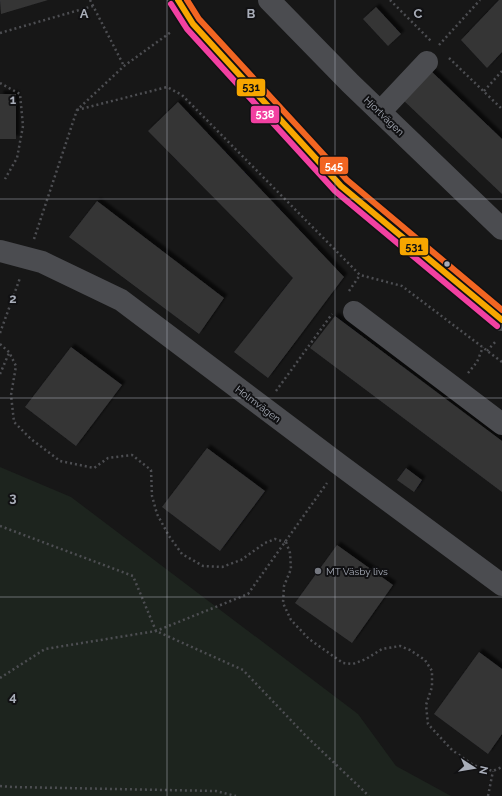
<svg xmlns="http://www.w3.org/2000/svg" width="502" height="796" font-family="Raleway,sans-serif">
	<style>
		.green { fill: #1d241e }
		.building { fill: #353536; filter: url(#shadow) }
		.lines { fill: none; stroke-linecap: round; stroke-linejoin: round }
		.path { stroke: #4d4e52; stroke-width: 2.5; stroke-dasharray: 2 3; stroke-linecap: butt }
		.minor { stroke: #4b4c50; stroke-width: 22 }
		.bus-1-casing { stroke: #111113; stroke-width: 9 }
		.bus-2-casing { stroke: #111113; stroke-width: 9 }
		.bus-3-casing { stroke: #111113; stroke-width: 9 }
		.bus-1 { stroke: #f7a600; stroke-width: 6 }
		.bus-2 { stroke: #f240a1; stroke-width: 6 }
		.bus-3 { stroke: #f26522; stroke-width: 6 }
		.grid { fill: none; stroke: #a8adb8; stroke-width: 1; stroke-opacity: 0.55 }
		.bus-dot { fill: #a8adb8; stroke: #111113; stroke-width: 1.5 }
		.poi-dot { fill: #757880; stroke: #111113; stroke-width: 1.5 }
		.labels { text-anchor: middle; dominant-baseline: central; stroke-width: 4; stroke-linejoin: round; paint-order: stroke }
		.street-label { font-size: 10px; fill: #a8adb8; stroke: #111113 }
		.poi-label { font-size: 10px; fill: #a8adb8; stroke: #111113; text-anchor: start }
		.grid-label { font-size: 13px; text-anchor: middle; font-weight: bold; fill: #a8adb8; stroke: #111113; stroke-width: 4; stroke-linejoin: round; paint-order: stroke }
		.line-badge { stroke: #111113; stroke-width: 1.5 }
		.badge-label { font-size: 11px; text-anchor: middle; font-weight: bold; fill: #fff }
		.pale-badge-label { font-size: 11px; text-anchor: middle; font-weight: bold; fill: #111 }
	</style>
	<defs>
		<filter id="shadow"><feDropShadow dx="3.5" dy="-3.5" stdDeviation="1" flood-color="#0009"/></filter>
	</defs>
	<rect width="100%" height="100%" fill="#171717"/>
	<!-- green -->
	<polygon class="green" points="0,467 71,497 358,714 396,766 451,796 0,796"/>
	<!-- building -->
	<g class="building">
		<polygon points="0,0 48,0 1,14"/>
		<polygon points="499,0 502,0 502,52 487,68 461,40"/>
		<polygon points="376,7 401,34 388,46 363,19"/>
		<polygon points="429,69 502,139 502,194 401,98"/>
		<rect x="0" y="94" width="16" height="45"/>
		<polygon points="178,102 344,277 268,378 234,352 293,278 148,131"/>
		<polygon points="97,201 224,298 199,334 69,237"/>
		<polygon points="335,316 502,441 502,492 310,348"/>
		<polygon points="71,347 122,385 76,446 25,407"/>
		<polygon points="207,448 265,491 220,551 162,507"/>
		<polygon points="406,468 422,480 414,492 397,480"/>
		<polygon points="337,545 393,585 352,643 295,603"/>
		<polygon points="479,652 502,669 502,734 488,754 434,714"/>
	</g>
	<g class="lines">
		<!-- path -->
		<g class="path">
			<polyline points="90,0 124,66"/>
			<polyline points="390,0 431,41"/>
			<polyline points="0,33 93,6"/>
			<polyline points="439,45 480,0"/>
			<polyline points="449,58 502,109"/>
			<polyline points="0,83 20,94 23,126 17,158 5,179"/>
			<polyline points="484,91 502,71"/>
			<polyline points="77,110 167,87 182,95 360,275 402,286 502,362"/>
			<polyline points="34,239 77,110 124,66 171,32"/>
			<polyline points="349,291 360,275"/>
			<polyline points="0,333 20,278"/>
			<polyline points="0,344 9,352 16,366 11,395 14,422 31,439 60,461 94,468 108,458 132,455 151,470 152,496 157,514 169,536 182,554 203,566 222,567 241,560 265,543 275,539 285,542"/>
			<polyline points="487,351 496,341"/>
			<polyline points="468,373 477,362 483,347"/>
			<polyline points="0,374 9,353"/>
			<polyline points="276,391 332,314"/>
			<polyline points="0,526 133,576 156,631 243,670 306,736 369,796"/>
			<polyline points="286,542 290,553 291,569 284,586 283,603 291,620 309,639 343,663 353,664 366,659 382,649 400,646 410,650 425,660 432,671 432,687 426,705 428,724 452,750 473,765 493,771 502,767"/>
			<polyline points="0,678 45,649 156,631 248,594 327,483"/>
			<polyline points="0,786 13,787 216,791 236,796"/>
			<polyline points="488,796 493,771"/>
		</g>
		<!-- minor -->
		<g class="minor">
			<polyline points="178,0 193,24 341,186 502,320"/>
			<polyline points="269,0 350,83 502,229"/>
			<polyline points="380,112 427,62"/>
			<polyline points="0,251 42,262 121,300 340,465 502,585"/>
			<polyline points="354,312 502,424"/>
		</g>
		<!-- bus-1 casing -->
		<g class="bus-1-casing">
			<polyline id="bus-1" points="178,0 193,24 341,186 502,320"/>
		</g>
		<!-- bus-2 casing -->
		<g class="bus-2-casing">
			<polyline id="bus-2" points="171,4 187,29 335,191 497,326"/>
		</g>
		<!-- bus-3 casing -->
		<g class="bus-3-casing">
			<polyline id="bus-3" points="187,0 199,19 347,180 502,310"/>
		</g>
		<!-- bus-1 -->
		<use href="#bus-1" class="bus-1"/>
		<!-- bus-2 -->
		<use href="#bus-2" class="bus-2"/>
		<!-- bus-3 -->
		<use href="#bus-3" class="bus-3"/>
	</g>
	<!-- grid -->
	<path class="grid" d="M167,0v796M335,0v796M0,199h502M0,398h502M0,597h502"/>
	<!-- markers -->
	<circle class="bus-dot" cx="447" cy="264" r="3.5"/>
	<circle class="poi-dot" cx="318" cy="571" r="4"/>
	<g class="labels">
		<!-- street labels -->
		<g class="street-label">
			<text transform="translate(384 116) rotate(44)">Hjortvägen</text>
			<text transform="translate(258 404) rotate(37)">Holmvägen</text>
		</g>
		<!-- poi labels -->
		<g class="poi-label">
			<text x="326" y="571">MT Väsby livs</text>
		</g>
	</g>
	<g class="grid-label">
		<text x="84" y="18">A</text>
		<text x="251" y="18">B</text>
		<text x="418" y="18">C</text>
		<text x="13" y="104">1</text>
		<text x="13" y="303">2</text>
		<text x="13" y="502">3</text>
		<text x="13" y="701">4</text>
	</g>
	<g class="line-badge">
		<rect x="236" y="78" width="30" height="19" rx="4" fill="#f7a600"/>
		<rect x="250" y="105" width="30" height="19" rx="4" fill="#f240a1"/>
		<rect x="319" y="156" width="30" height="19" rx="4" fill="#f26522"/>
		<rect x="399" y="237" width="30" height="19" rx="4" fill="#f7a600"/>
	</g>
	<g class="badge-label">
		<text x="265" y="118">538</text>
		<text x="334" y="170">545</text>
	</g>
	<g class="pale-badge-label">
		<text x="251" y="91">531</text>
		<text x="414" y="251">531</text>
	</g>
	<!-- north arrow -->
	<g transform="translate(474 768) rotate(102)" stroke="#111113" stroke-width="3" paint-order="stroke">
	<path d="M0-3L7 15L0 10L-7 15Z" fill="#a8adb8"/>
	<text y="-6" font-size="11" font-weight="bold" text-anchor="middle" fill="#a8adb8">N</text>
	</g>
</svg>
